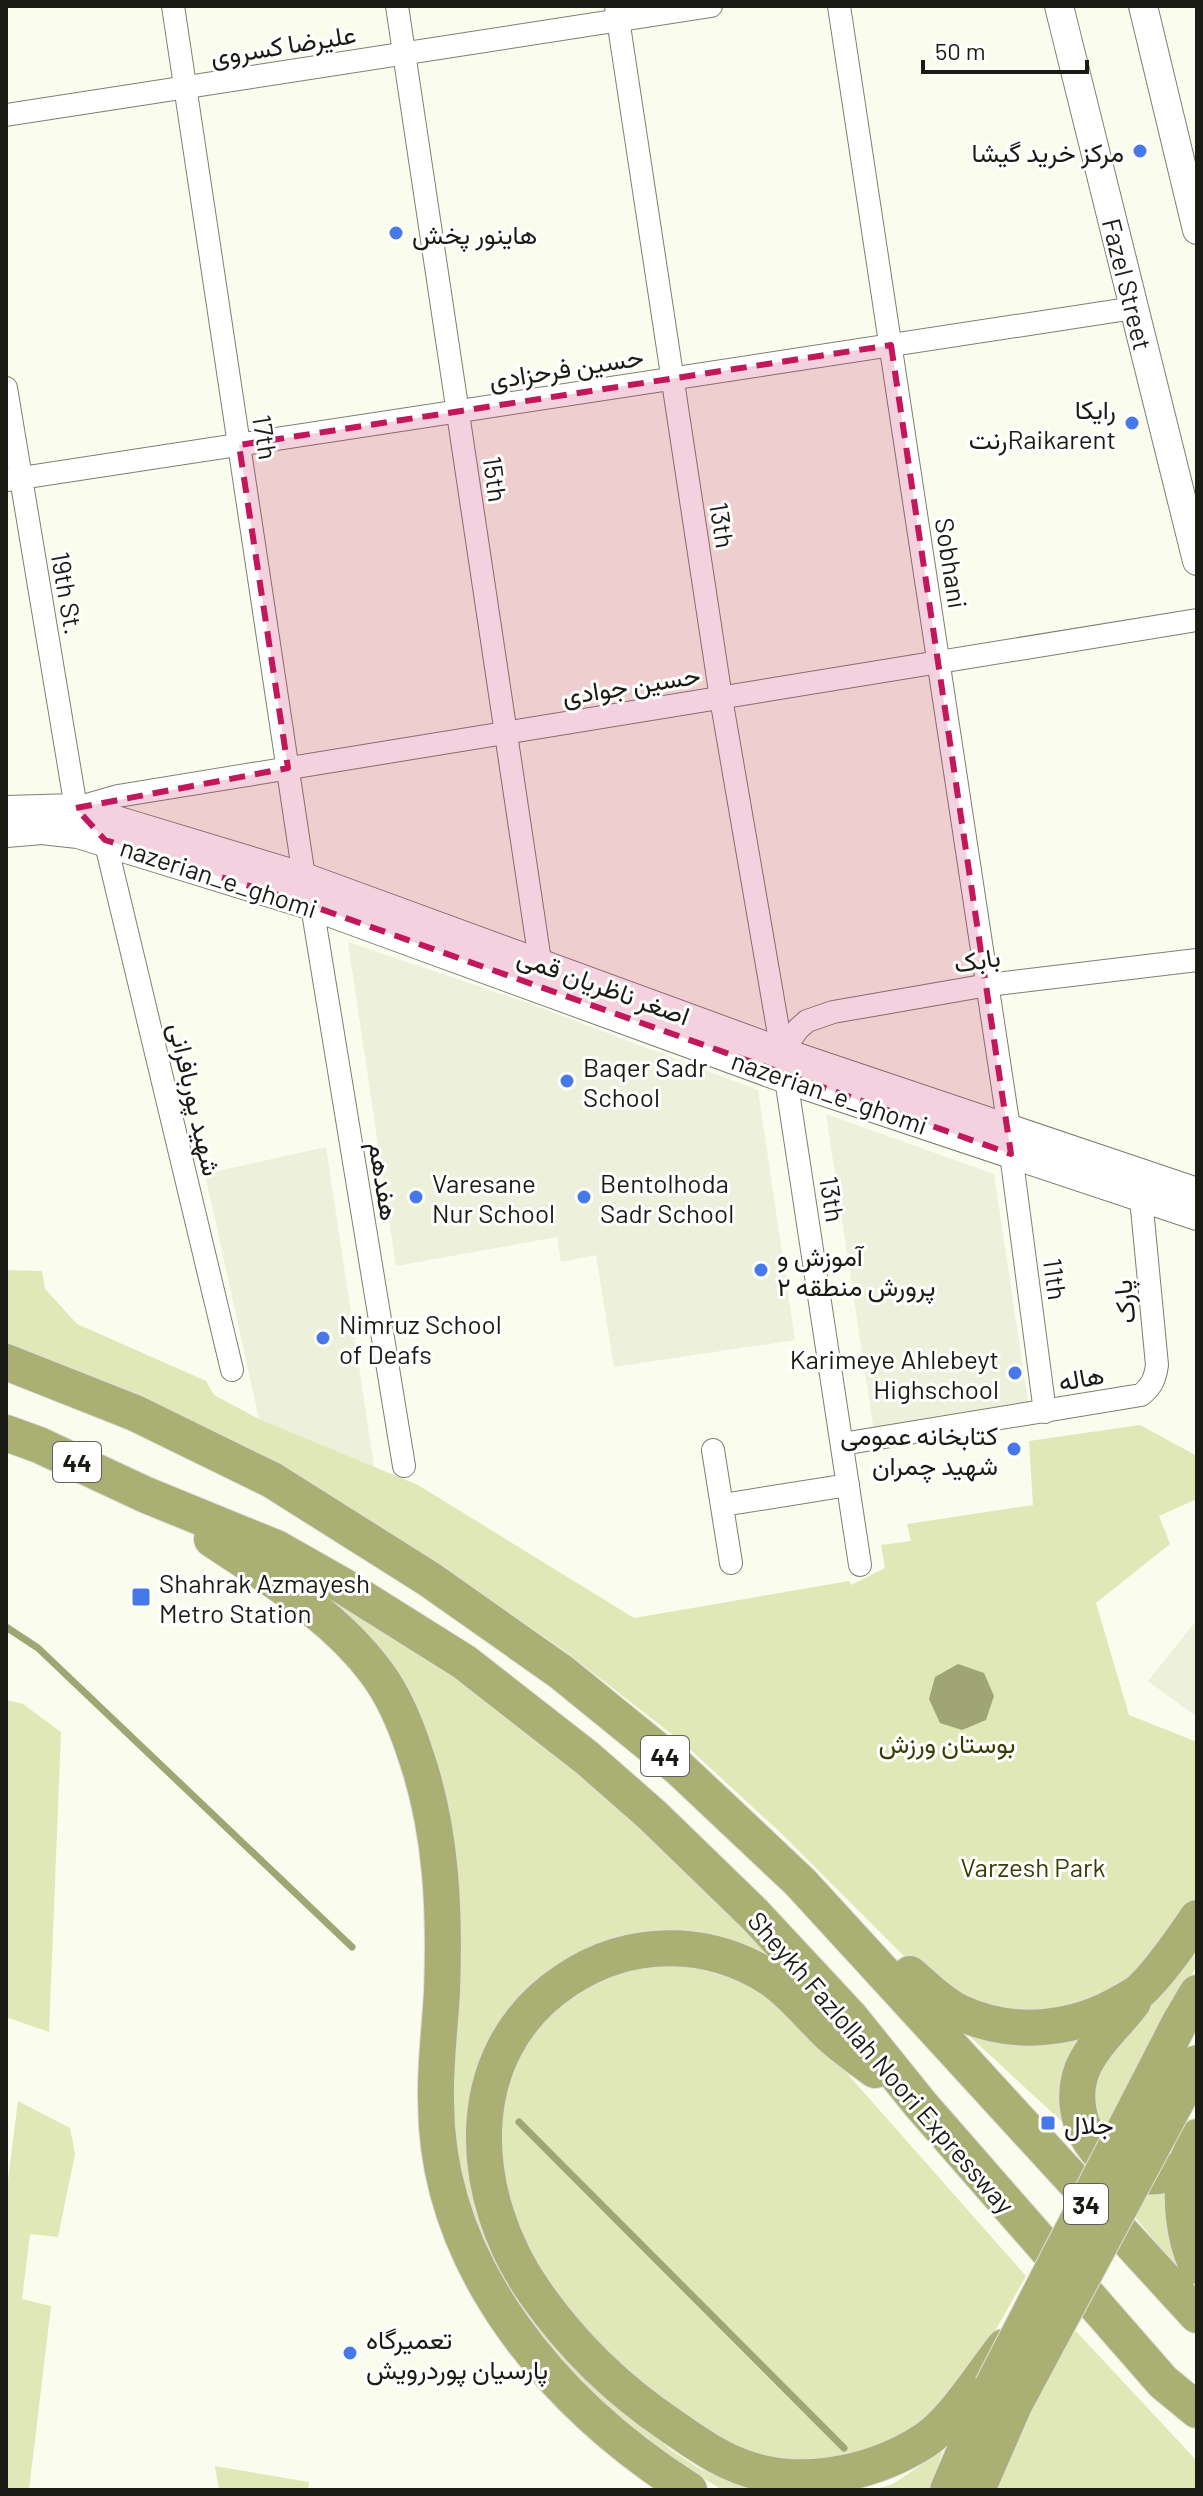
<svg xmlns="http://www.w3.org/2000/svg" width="1203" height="2496" font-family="Barlow,Vazirmatn,sans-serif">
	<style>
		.built { fill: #edf0da }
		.green { fill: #e1e8b8 }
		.water { fill: #9fa575 }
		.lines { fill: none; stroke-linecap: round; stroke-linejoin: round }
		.stream { stroke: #9fa575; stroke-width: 7 }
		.minor-casing { stroke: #7d7f72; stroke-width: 24 }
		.tertiary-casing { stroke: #7d7f72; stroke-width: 30 }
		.trunk-casing { stroke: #dfdfde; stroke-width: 38 }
		.minor { stroke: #fff; stroke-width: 22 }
		.tertiary { stroke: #fff; stroke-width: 28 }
		.trunk { stroke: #aab073; stroke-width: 36 }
		.trunk-bridge-casing { stroke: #dfdfde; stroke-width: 38; stroke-linecap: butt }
		.trunk-bridge { stroke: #aab073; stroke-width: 36 }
		.marked { fill: #c2185b; fill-opacity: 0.2; stroke: #c2185b; stroke-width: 6; stroke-dasharray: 16 10; stroke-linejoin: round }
		.poi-dot { fill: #4678e9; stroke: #fff; stroke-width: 3 }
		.labels { text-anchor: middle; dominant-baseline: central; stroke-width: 6; stroke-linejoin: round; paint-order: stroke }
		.shield { fill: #fff; stroke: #5f5f5c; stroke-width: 2 }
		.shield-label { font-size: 24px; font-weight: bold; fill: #1b1b16 }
		.street-label { font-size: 26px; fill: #1b1b16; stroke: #fff }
		.poi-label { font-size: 26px; fill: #1b1b16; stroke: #fff; text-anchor: start }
		.park-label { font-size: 26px; fill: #393d00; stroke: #fff }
	</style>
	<rect width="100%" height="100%" fill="#fafced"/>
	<!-- built -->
	<g class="built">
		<polygon points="348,942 528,1003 758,1090 795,1340 614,1367 596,1255 561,1262 557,1237 396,1266"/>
		<polygon points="826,1114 994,1174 1028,1402 874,1431"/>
		<polygon points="326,1147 374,1467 259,1419 205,1174"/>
		<polygon points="1197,1620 1197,1717 1148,1681"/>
	</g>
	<!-- green -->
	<g class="green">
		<polygon points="6,1270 42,1271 45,1289 77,1324 206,1381 214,1395 259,1419 418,1485 634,1618 849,1581 851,1585 885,1568 881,1545 911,1541 907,1524 1033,1505 1029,1441 1140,1425 1197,1456 1197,1499 1159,1516 1170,1544 1096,1603 1129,1715 1197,1742 1197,1905 1137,1980 1027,2021 929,1981 781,1833 683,1743 565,1651 427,1557 6,1350"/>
		<polygon points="268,1564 366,1617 421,1652 507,1715 618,1806 789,1972 751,1955 555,1974 473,2154 616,2404 671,2450 700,2469 753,2490 723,2490 659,2452 580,2385 489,2270 450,2150 429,1757"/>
		<polygon points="6,1700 23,1704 61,1732 49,2032 6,2017"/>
		<polygon points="1197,1937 1197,1965 1097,2142 1093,2063"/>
		<polygon points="721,1965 799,2019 1026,2276 973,2370 926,2424 843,2462 759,2462 638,2389 538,2274 499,2175 503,2077 547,2009 622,1967"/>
		<polygon points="938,2007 1084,2032 1072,2131"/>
		<polygon points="18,2101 70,2128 75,2154 58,2237 30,2234 22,2299 51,2306 29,2490 6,2490 6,2196"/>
		<polygon points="1153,2187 1172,2188 1190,2279 1197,2292 1135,2217"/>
		<polygon points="1074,2329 1197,2461 1197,2490 994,2490 1010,2451"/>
		<polygon points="943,2450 930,2490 873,2490 893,2484"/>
		<polygon points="215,2466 309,2482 308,2490 219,2490"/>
	</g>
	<!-- water -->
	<polygon class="water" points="958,1664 984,1673 994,1696 986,1720 962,1730 940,1723 929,1699 935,1677"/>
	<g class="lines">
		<!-- stream -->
		<g class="stream">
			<polyline points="6,1627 38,1648 352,1947"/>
			<polyline points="519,2122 844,2448"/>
		</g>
		<!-- minor casing -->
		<g class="minor-casing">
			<g id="minor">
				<polyline points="173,6 304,877"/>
				<polyline points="397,6 540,961"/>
				<polyline points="616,6 721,698 782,1052"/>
				<polyline points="839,6 1009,1128"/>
				<polyline points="6,115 711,6"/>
				<polyline points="6,388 76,808 118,796 1197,620"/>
				<polyline points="8,480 1134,308"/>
				<polyline points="105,840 232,1370"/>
				<polyline points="312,906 404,1466"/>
				<polyline points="782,1052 798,1029 807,1021 833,1012 988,985 1197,960"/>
				<polyline points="786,1079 860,1565"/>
				<polyline points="1011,1154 1045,1412"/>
				<path d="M842,1444l299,-49c11,-9 14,-16 16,-30l-16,-167"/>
				<polyline points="713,1450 731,1563"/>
				<polyline points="723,1505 848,1485"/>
			</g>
		</g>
		<!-- tertiary casing -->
		<g class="tertiary-casing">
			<g id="tertiary">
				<polyline points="1059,6 1197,561"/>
				<polyline points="1143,6 1197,230"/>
				<polyline points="6,810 76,808 304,877 782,1052 1197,1192"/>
				<polyline points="6,833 42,830 78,834 312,906 786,1079 1197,1216"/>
			</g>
		</g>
		<!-- trunk casing -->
		<g class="trunk-casing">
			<g id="trunk">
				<polyline points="6,1362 135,1413 272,1480 429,1579 561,1672 679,1768 800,1882 1197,2315"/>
				<polyline points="6,1433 39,1445 146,1495 276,1548 343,1586 464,1662 587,1758 652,1815 754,1914 850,2017 921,2105 1163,2382 1197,2410"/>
				<path d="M212,1539c58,39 122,76 164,133 18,24 30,53 39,81 27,77 30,159 27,239 -2,36 -7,73 -6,109 0,166 119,304 253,389"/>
				<path d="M910,1974c15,13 30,29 49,38 53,25 115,19 165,-11 7,-4 15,-8 20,-14 20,-20 37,-46 53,-69"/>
				<path d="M1133,2002c-17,23 -45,46 -53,74 -17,62 47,126 106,90"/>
				<polyline points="1180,2022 1197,1993"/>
				<path d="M875,2070c-15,-11 -32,-23 -46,-36 -18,-17 -35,-39 -56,-54 -64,-43 -145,-42 -208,1 -108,72 -98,216 -29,313 36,51 82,96 134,131 29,20 56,40 92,48 54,12 115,-2 162,-32 30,-20 57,-65 80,-94"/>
				<path d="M1197,2137c-4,10 -9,20 -11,30 -7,31 -2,71 11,99"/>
				<polyline points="948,2490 992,2387"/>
				<polyline points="977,2490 1014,2405"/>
			</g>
		</g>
		<!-- minor -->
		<use href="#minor" class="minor"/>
		<!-- tertiary -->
		<use href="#tertiary" class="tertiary"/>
		<!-- trunk -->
		<use href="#trunk" class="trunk"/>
		<!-- trunk-bridge casing -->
		<g class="trunk-bridge-casing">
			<g id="trunk-bridge">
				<polyline points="992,2387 1180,2022"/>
				<polyline points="1014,2405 1197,2063"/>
			</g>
		</g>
		<!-- trunk-bridge -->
		<use href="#trunk-bridge" class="trunk-bridge"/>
	</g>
	<!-- marked area -->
	<path class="marked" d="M891,345l120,809 -699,-248 -207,-66 -29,-32 212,-40 -49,-323z"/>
	<!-- markers -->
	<g class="poi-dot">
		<circle cx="1140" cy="151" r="8"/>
		<circle cx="396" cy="233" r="8"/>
		<circle cx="1132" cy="423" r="8"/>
		<circle cx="567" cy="1081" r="8"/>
		<circle cx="416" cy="1197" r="8"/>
		<circle cx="584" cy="1197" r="8"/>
		<circle cx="761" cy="1270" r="8"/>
		<circle cx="323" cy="1338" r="8"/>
		<circle cx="1015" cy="1373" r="8"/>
		<circle cx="1014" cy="1449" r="8"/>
		<rect x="131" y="1587" width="20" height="20" rx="4"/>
		<rect x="1040" y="2115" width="16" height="16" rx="4"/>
		<circle cx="350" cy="2353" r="8"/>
	</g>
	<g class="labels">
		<!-- shield labels -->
		<g class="shield">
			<rect x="53" y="1442" width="48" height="40" rx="6"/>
			<rect x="641" y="1736" width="48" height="40" rx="6"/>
			<rect x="1064" y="2184" width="44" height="40" rx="6"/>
		</g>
		<g class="shield-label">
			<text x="77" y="1462">44</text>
			<text x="665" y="1756">44</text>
			<text x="1086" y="2204">34</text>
		</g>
		<!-- street labels -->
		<g class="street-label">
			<text transform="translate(283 44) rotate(-9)">علیرضا کسروی</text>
			<text transform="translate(1128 284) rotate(76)">Fazel Street</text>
			<text transform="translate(566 367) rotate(-9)">حسین فرحزادی</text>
			<text transform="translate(266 437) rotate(81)">17th</text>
			<text transform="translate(496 479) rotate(82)">15th</text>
			<text transform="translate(723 525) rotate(81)">13th</text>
			<text transform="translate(952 563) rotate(81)">Sobhani</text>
			<text transform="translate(68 593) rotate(80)">19th St.</text>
			<text transform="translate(631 684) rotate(-9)">حسین جوادی</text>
			<text transform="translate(219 877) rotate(18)">nazerian_e_ghomi</text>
			<text transform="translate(977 959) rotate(-9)">بابک</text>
			<text transform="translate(604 985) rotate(20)">اصغر ناظریان قمی</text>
			<text transform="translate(830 1092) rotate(19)">nazerian_e_ghomi</text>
			<text transform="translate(196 1099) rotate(77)">شهید پوربافرانی</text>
			<text transform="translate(385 1181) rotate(81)">هفدهم</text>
			<text transform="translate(833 1199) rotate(81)">13th</text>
			<text transform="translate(1056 1279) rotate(82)">11th</text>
			<text transform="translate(1123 1302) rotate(-96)">پارک</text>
			<text transform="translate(1081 1377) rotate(-10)">هاله</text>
			<text transform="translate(882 2062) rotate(49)">Sheykh Fazlollah Noori Expressway</text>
		</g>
		<!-- poi labels -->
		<g class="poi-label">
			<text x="1124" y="151" text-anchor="end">مرکز خرید گیشا</text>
			<text x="412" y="233">هاينور پخش</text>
			<text x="1116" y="408" text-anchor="end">رایکا<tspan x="1116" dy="30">رنتRaikarent</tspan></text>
			<text x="583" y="1066">Baqer Sadr<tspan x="583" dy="30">School</tspan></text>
			<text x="432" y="1182">Varesane<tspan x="432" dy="30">Nur School</tspan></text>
			<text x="600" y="1182">Bentolhoda<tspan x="600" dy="30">Sadr School</tspan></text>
			<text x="777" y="1255">آموزش و<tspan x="777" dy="30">پرورش منطقه ۲</tspan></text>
			<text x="339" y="1323">Nimruz School<tspan x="339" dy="30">of Deafs</tspan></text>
			<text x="999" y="1358" text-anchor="end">Karimeye Ahlebeyt<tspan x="999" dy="30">Highschool</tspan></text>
			<text x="998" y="1434" text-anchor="end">کتابخانه عمومی<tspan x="998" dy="30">شهید چمران</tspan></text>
			<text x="159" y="1582">Shahrak Azmayesh<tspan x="159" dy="30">Metro Station</tspan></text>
			<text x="1064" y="2123">جلال</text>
			<text x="366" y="2338">تعمیرگاه<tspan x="366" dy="30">پارسیان پوردرویش</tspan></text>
		</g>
		<!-- park labels -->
		<g class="park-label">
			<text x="947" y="1742">بوستان ورزش</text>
			<text x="1033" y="1866">Varzesh Park</text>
		</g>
	</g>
	<!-- border -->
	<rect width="1203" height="2496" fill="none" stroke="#1b1b16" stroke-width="16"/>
	<!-- scale -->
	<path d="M923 60v12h164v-12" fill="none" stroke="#1b1b16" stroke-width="4"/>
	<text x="935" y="60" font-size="24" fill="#1b1b16" stroke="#ffffff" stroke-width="6" paint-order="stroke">50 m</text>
</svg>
